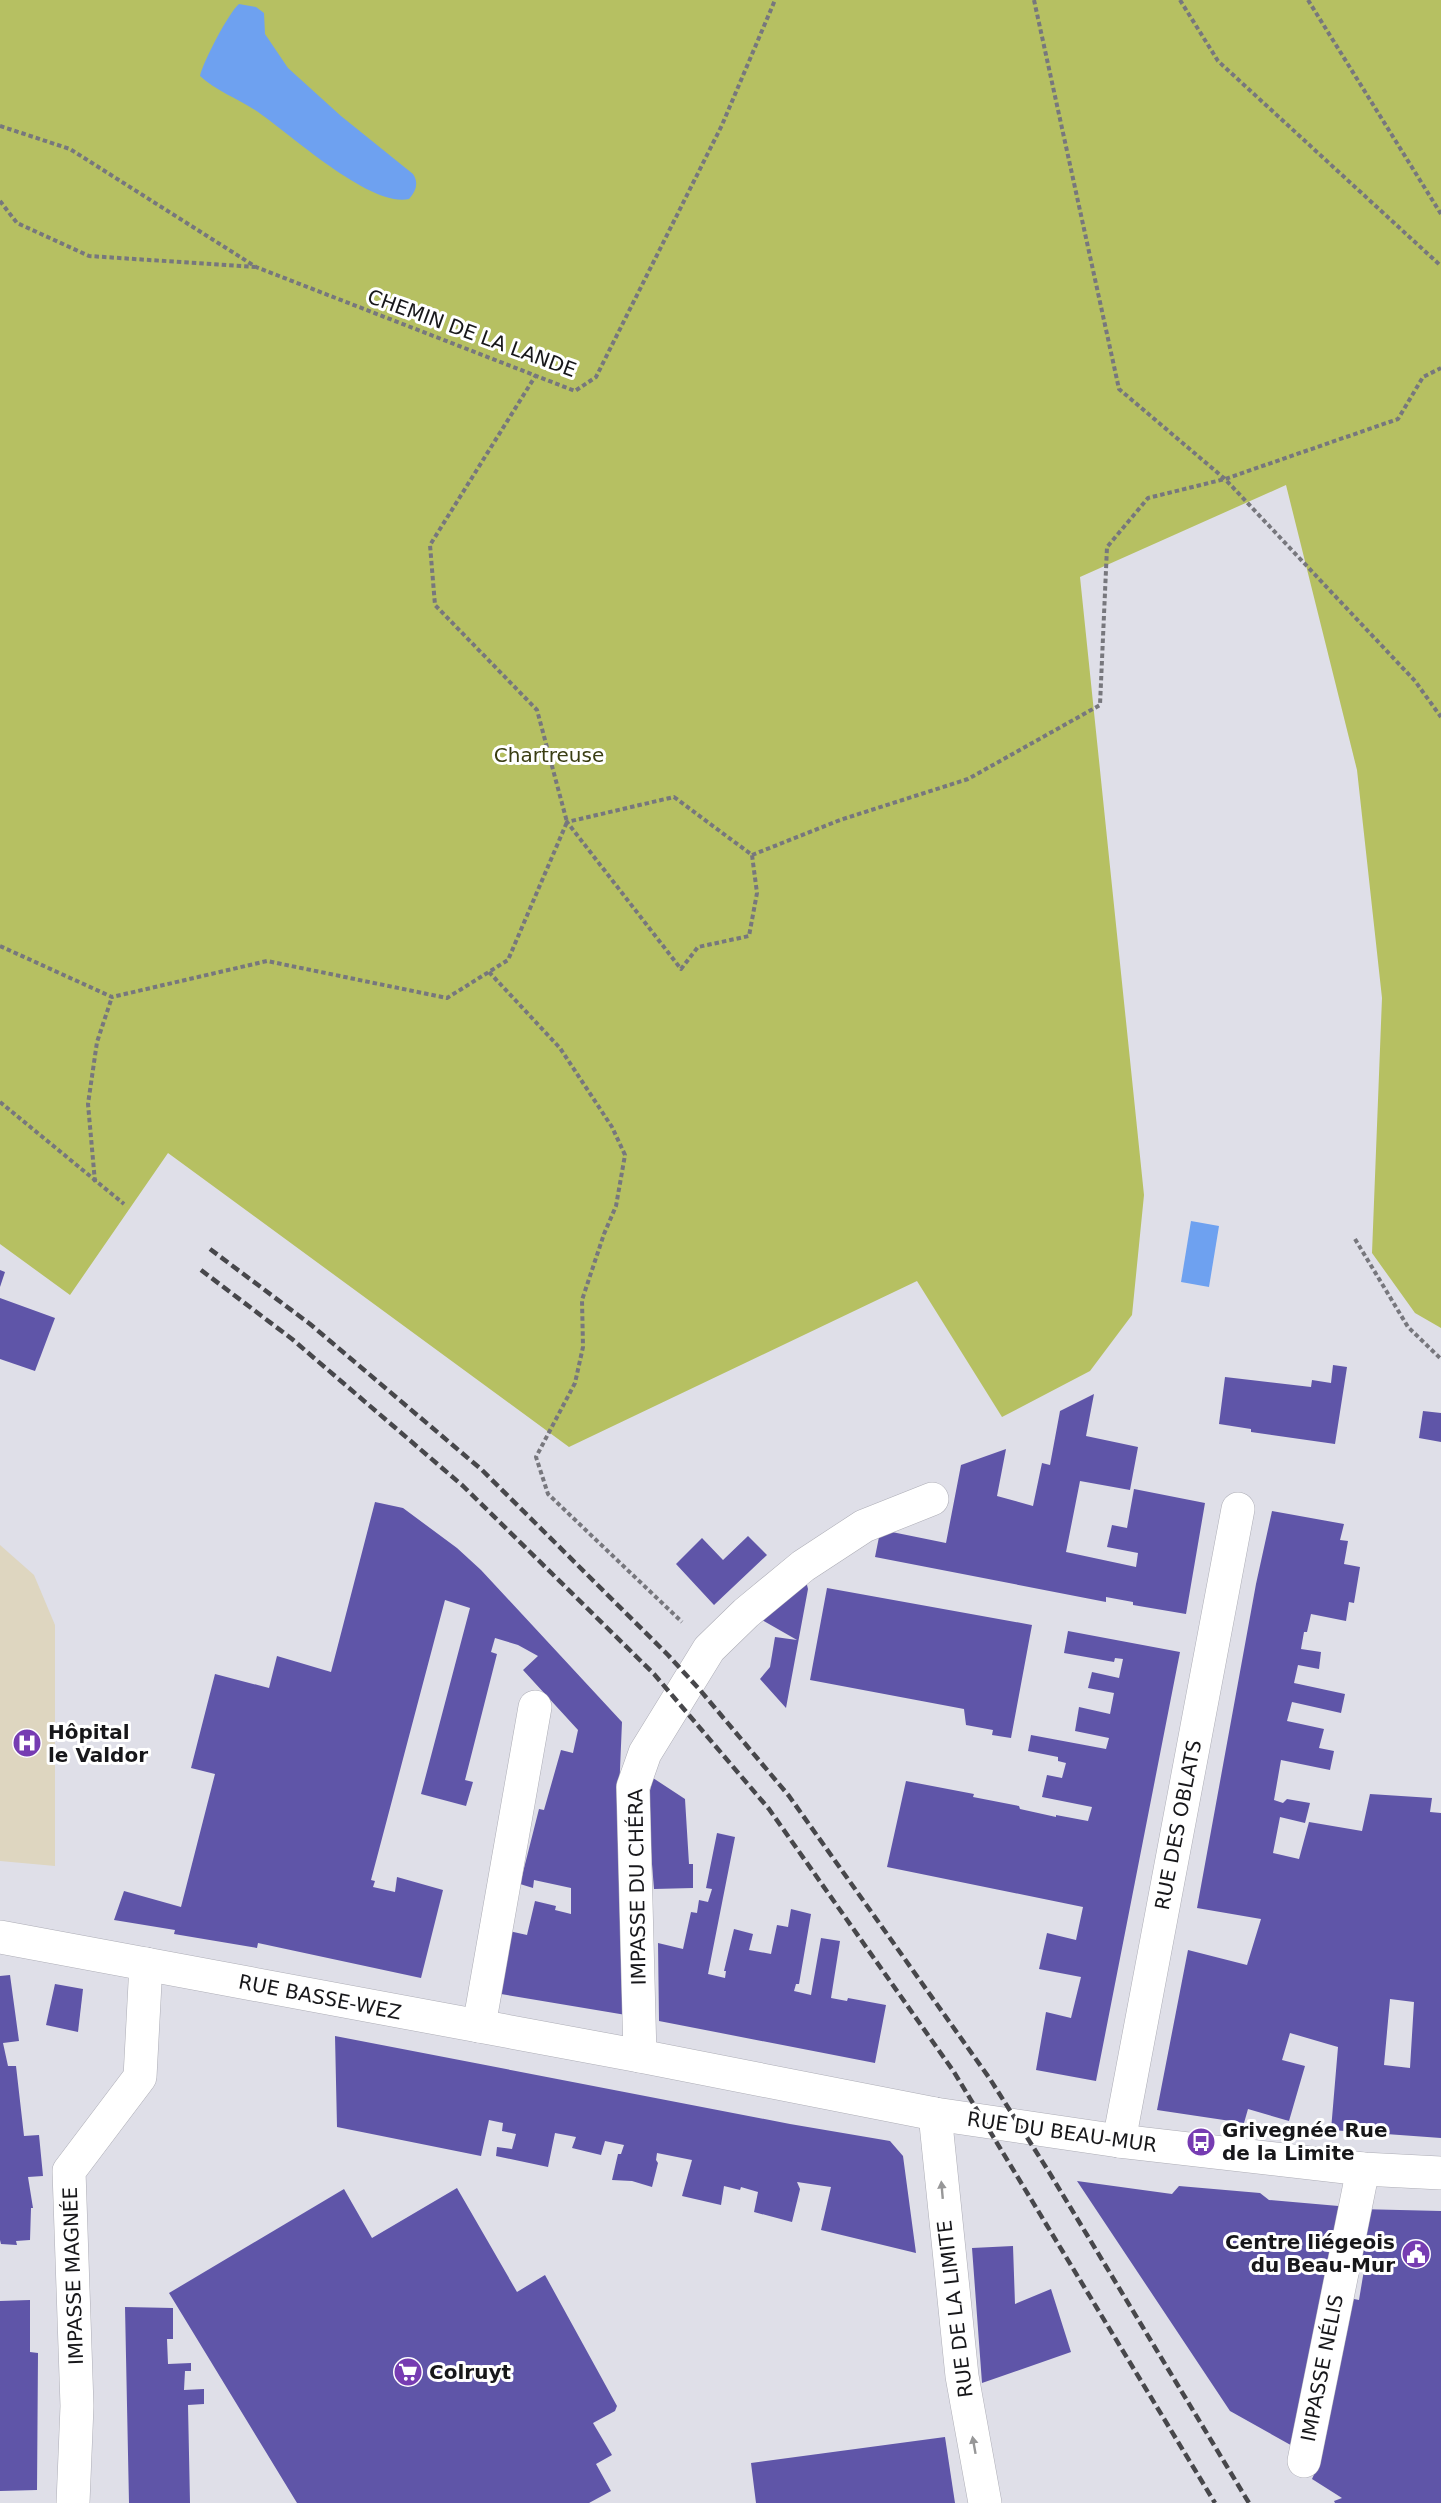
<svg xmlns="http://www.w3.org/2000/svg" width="1441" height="2503" font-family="'DejaVu Sans',sans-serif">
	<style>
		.medical { fill: #ded6c0 }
		.green { fill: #b6c062 }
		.water { fill: #6ea1f0 }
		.building { fill: #5f55a8; fill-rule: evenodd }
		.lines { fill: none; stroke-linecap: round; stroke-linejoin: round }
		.minor-casing { stroke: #adadb6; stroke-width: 34 }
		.path { stroke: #77777d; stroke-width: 4; stroke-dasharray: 4.5 3; stroke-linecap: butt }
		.minor { stroke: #fff; stroke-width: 33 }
		.rail { stroke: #47474b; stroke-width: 4.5; stroke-dasharray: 9 4.5; stroke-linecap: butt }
		.oneway { fill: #979798 }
		.labels { text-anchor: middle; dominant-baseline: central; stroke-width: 6; stroke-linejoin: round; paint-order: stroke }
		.street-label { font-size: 20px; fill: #17171a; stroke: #fff }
		.park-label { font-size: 20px; fill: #3a3e13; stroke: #fff }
		.poi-label { font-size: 20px; font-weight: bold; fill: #17171a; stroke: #fff; text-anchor: start }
	</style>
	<rect width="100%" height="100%" fill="#dfdfe8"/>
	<!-- medical -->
	<polygon class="medical" points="0,1545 34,1575 55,1625 55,1866 0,1861"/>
	<!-- green -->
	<polygon class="green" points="0,0 1441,0 1441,1328 1415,1313 1372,1253 1382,998 1357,770 1286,485 1080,577 1144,1195 1132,1315 1090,1371 1002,1417 917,1281 569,1447 168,1153 70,1295 0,1244"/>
	<!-- water -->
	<g class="water">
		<path d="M239,4l17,3 8,6 1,21 23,34 53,48 72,58c6,9 3,17 -4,25 -39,9 -121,-67 -154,-89 -17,-11 -40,-20 -55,-34 3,-14 29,-64 39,-72z"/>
		<polygon points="1191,1221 1219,1226 1209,1287 1181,1282"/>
	</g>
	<!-- building -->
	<g class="building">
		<polygon points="0,1270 5,1272 0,1287"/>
		<polygon points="0,1298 55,1318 35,1371 0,1359"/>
		<polygon points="1333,1365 1347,1367 1335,1444 1251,1432 1251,1429 1219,1424 1225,1377 1311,1387 1312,1380 1331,1383"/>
		<polygon points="1094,1394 1086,1436 1138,1447 1130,1490 1080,1481 1066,1552 1136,1567 1138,1553 1107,1547 1112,1525 1127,1528 1134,1489 1205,1503 1186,1614 1133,1605 1133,1602 1106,1597 1106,1602 875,1557 879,1537 887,1531 946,1543 961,1465 1006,1449 997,1496 1033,1506 1042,1463 1050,1465 1060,1411"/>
		<polygon points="1423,1411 1441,1413 1441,1442 1419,1438"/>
		<polygon points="375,1502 403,1508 457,1548 481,1570 622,1722 619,1793 626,2015 495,1993 509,1931 527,1935 535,1901 556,1906 555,1910 571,1914 571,1888 534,1880 533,1888 520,1884 539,1809 544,1810 561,1750 573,1753 578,1730 523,1670 538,1656 518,1645 495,1638 491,1652 497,1654 465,1780 473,1782 466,1806 421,1794 470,1608 445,1600 371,1880 375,1881 373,1887 395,1892 397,1877 443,1890 421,1978 258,1943 257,1948 174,1934 175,1930 114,1920 124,1891 181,1907 215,1774 191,1768 215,1674 269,1688 277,1656 331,1672"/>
		<path d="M1272,1511l72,13 -4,16 8,1 -4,23 16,3 -6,36 -5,-1 -3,19 -35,-7 -4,18h-3l-3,17 20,3 -2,17 -21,-4 -4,18 51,11 -4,19 -49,-11 -5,19 37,8 -5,19 15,3 -4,19 -49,-10 -7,40 9,3 4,-4 23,4 -5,20 -25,-6 -7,36 26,6 10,-37 53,9 8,-37 62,4 -2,14 11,1v325l-110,-8 7,-83 -48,-14 -8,27 23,6 -16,55 -41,-12 -4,14 -87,-13 31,-160 59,15 14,-46 -64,-11 59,-324zM1390,1999l24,3 -4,66 -26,-3z"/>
		<polygon points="748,1536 767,1555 714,1605 676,1564 702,1538 723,1560"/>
		<polygon points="806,1581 808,1589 786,1708 760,1679 770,1667 775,1637 797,1640 757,1617"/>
		<polygon points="827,1588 1032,1625 1011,1738 992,1735 993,1730 966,1725 964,1709 810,1680"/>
		<polygon points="1068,1631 1180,1652 1096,2081 1036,2070 1046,2012 1071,2018 1081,1977 1039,1969 1047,1933 1076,1940 1083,1907 887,1867 906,1781 974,1794 973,1797 1019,1806 1020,1809 1056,1817 1056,1815 1088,1821 1092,1807 1042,1797 1047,1775 1062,1778 1066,1763 1058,1761 1058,1757 1028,1751 1031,1735 1106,1749 1109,1738 1075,1731 1079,1707 1110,1714 1114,1693 1088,1688 1092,1672 1119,1678 1123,1659 1115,1658 1114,1662 1064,1653"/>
		<polygon points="653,1778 685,1799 689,1864 693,1864 693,1888 654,1889 647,1803"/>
		<polygon points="717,1833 735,1837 708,1974 725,1978 726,1971 724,1971 734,1929 753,1934 749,1950 771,1954 777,1925 788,1927 791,1909 811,1914 799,1984 796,1984 794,1991 811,1995 821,1938 840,1941 831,1998 847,2001 848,1998 886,2005 875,2063 659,2021 658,1943 683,1949 691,1912 697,1913 699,1900 708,1902 712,1889 706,1888"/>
		<polygon points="10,1975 19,2041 3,2043 8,2066 16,2066 24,2136 39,2135 43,2176 28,2177 33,2208 31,2208 30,2240 16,2241 17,2245 1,2244 0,2240 0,1976"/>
		<polygon points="55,1984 83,1989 78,2032 46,2025"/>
		<polygon points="335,2036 790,2124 890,2141 903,2156 916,2253 821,2230 831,2187 797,2182 800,2189 792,2222 754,2212 758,2192 741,2187 740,2190 724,2186 721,2205 682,2196 692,2160 657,2153 656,2160 658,2163 652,2187 632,2181 612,2180 618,2154 621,2154 624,2145 605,2141 601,2155 572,2148 576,2137 555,2133 548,2167 496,2156 497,2147 512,2149 516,2134 502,2131 503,2123 489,2120 481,2156 337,2127"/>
		<polygon points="1077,2181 1172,2194 1179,2186 1260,2193 1269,2200 1350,2207 1296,2448 1230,2411"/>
		<polygon points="457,2188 517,2292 545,2275 617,2406 615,2411 593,2423 612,2455 596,2464 611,2491 589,2503 297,2503 169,2293 344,2189 372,2238"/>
		<polygon points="1358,2209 1441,2211 1441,2503 1335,2503 1334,2501 1342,2498 1312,2479 1320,2461 1349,2298 1359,2300 1365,2264 1347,2263"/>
		<polygon points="1013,2246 1015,2304 1051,2289 1071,2352 982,2383 972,2248"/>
		<polygon points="30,2300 30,2352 38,2353 37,2490 0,2491 0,2301"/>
		<polygon points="125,2307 173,2308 173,2339 167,2339 168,2364 191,2363 191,2371 185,2371 184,2390 204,2389 204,2404 188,2405 190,2503 129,2503"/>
		<polygon points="945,2437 955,2503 756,2503 751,2463"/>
	</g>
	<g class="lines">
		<!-- minor casing -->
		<g class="minor-casing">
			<g id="minor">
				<polyline points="0,1937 640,2056 935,2114 1119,2141 1363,2169 1441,2173"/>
				<polyline points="479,2026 535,1707"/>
				<polyline points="640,2056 633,1787 645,1753 709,1649 746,1613 803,1566 864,1526 932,1499"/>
				<polyline points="935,2114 962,2376 985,2503"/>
				<polyline points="1119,2141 1238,1509"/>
				<polyline points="1304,2461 1363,2169"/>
				<polyline points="73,2503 77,2406 69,2171 140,2077 146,1964"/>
			</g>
		</g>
		<!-- path -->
		<g class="path">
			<polyline points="1034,0 1119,389 1225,479 1415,681 1441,717"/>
			<polyline points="1180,0 1218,61 1441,266"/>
			<polyline points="1308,0 1441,214"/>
			<polyline points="0,126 70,149 256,267 575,391 596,377 722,125 775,0"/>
			<polyline points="0,201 17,223 89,256 255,267"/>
			<polygon points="674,797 752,855 757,893 749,936 698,947 681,969 567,822"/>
			<polyline points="752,855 840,820 968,779 1100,705 1107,547 1148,498 1225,479 1398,419 1423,377 1441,368"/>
			<polyline points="0,946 112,997 267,961 447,998 508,960 567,822 537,710 435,605 430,545 536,375"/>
			<polyline points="489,972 560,1048 612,1127 625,1155 616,1206 604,1234 582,1300 583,1347 575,1383 536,1457 548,1494 682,1622"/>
			<polyline points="0,1102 124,1204"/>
			<polyline points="95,1182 88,1104 97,1042 112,997"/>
			<polyline points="1355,1239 1408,1327 1441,1359"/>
		</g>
		<!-- minor -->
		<use href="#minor" class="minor"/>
		<!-- rail -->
		<g class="rail">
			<polyline points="210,1249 310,1324 482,1470 668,1655 700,1690 789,1796 990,2079 1049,2172 1249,2503"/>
			<polyline points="201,1270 292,1339 463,1486 654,1674 769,1809 954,2072 1215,2503"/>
		</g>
	</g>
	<!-- one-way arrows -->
	<defs><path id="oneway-solid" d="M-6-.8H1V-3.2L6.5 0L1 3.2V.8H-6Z" transform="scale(1.5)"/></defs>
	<g class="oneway">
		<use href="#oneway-solid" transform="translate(942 2190) rotate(-95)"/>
		<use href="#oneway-solid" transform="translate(974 2445) rotate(-100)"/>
	</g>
	<!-- icons -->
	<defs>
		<g id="hospital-disc" transform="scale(1.5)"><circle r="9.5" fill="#763cb2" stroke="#fff"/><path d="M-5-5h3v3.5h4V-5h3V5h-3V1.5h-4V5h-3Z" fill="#fff"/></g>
		<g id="bus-disc" transform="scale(1.5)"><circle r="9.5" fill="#763cb2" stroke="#fff"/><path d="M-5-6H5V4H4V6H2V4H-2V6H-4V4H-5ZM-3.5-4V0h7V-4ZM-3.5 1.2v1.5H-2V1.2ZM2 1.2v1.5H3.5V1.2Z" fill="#fff"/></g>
		<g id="civic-disc" transform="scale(1.5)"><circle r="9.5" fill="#763cb2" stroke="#fff"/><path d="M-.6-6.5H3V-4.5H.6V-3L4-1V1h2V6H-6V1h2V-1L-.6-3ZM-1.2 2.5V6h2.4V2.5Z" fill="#fff"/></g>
		<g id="supermarket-disc" transform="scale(1.5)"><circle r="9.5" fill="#763cb2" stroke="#fff"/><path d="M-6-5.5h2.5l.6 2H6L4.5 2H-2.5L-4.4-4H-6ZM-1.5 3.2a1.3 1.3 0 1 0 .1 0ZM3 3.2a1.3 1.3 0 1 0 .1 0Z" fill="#fff"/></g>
	</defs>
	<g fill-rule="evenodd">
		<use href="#hospital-disc" x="27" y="1743"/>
		<use href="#bus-disc" x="1201" y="2142"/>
		<use href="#civic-disc" x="1416" y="2254"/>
		<use href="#supermarket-disc" x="408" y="2372"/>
	</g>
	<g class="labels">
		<!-- street labels -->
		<g class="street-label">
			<text transform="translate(472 333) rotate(20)">CHEMIN DE LA LANDE</text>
			<text transform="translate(1178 1825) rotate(-79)">RUE DES OBLATS</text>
			<text transform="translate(637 1887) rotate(-91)">IMPASSE DU CHÉRA</text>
			<text transform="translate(320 1997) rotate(11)">RUE BASSE-WEZ</text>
			<text transform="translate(1062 2132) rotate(8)">RUE DU BEAU-MUR</text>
			<text transform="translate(73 2276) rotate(-92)">IMPASSE MAGNÉE</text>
			<text transform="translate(955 2309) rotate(-97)">RUE DE LA LIMITE</text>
			<text transform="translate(1322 2368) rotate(-79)">IMPASSE NÉLIS</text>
		</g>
		<!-- park labels -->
		<g class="park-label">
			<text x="549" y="755">Chartreuse</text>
		</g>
		<!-- poi labels -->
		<g class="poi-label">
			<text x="48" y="1732">Hôpital<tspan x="48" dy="23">le Valdor</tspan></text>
			<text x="1222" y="2130">Grivegnée Rue<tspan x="1222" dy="23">de la Limite</tspan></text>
			<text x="1395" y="2242" text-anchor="end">Centre liégeois<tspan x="1395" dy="23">du Beau-Mur</tspan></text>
			<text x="429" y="2372">Colruyt</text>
		</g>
	</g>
</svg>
